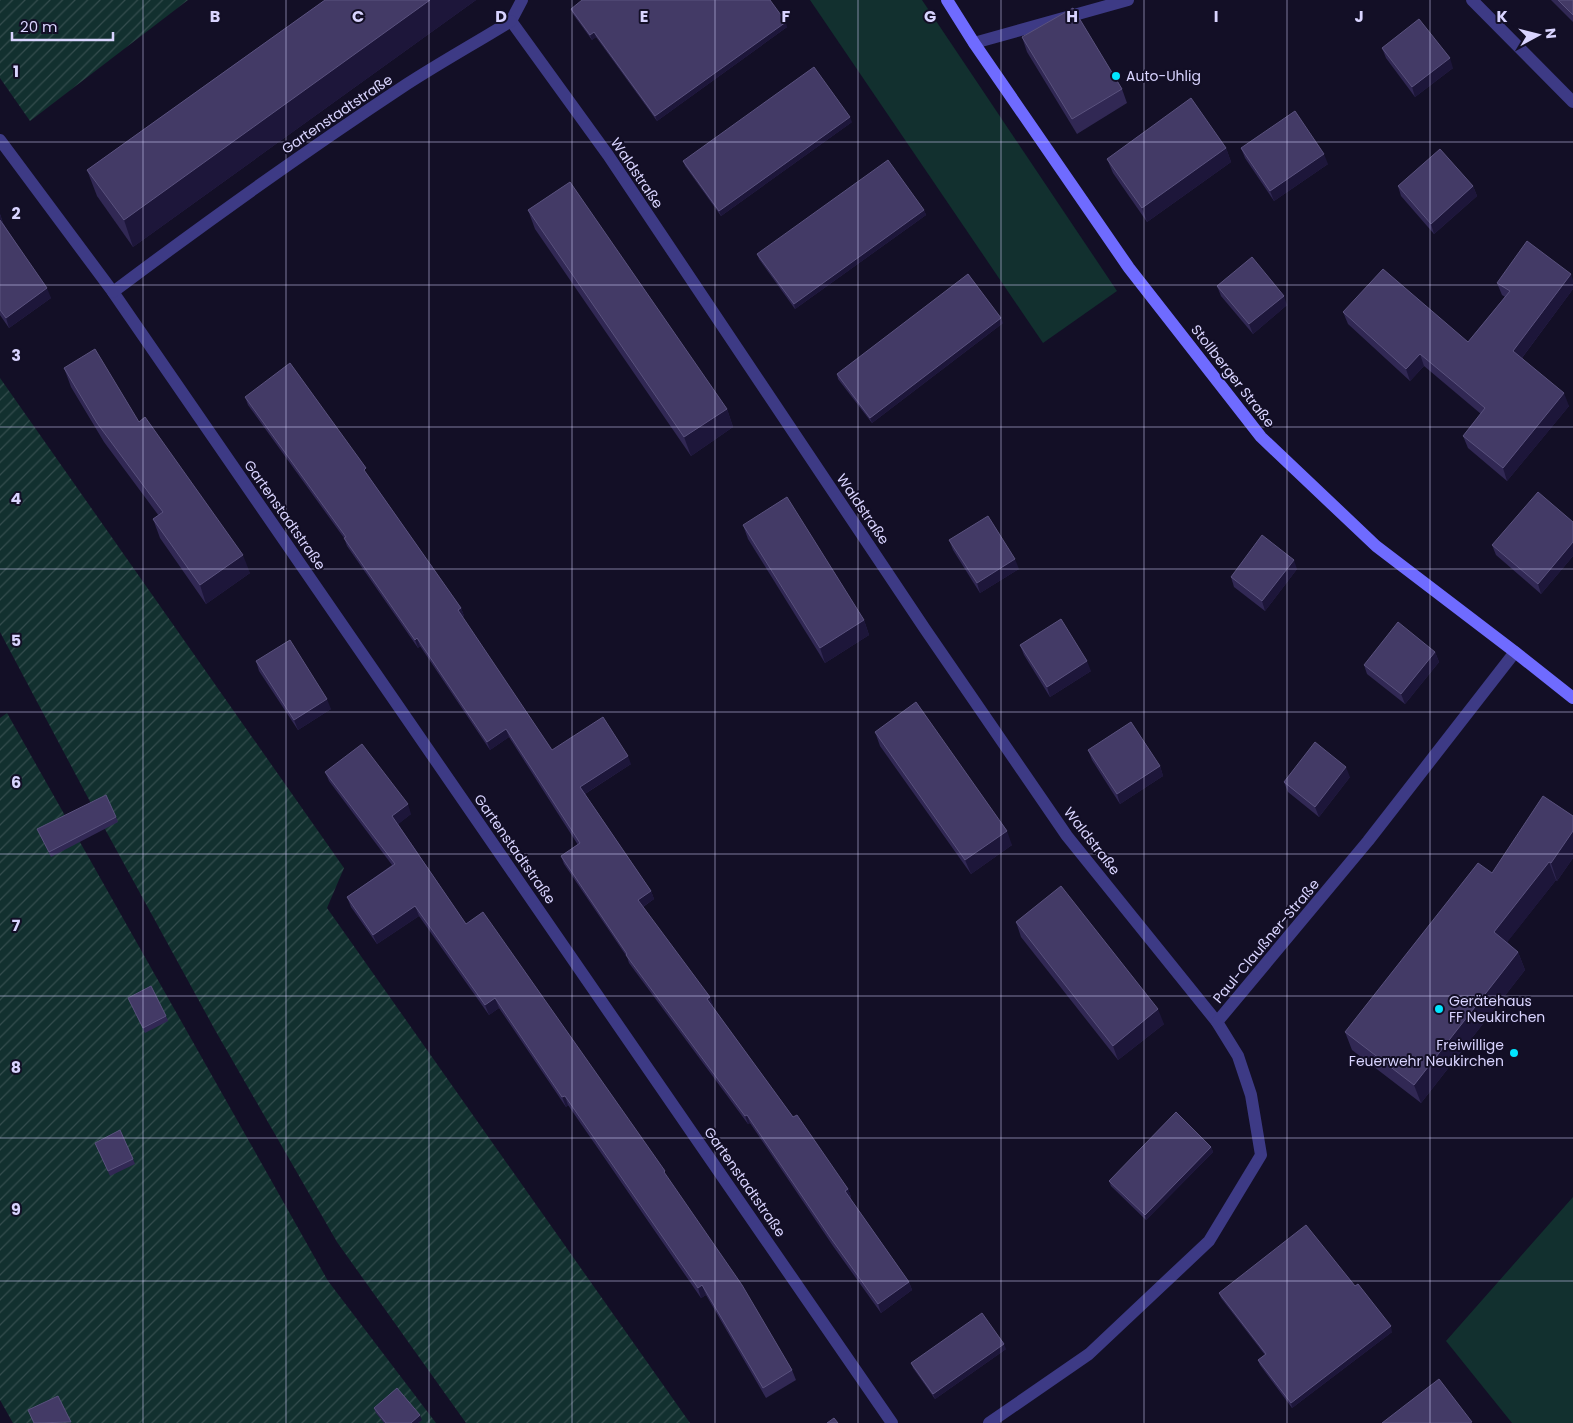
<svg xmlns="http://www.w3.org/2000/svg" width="1573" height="1423" font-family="Poppins,sans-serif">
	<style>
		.grass { fill: #12302f }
		.garden { fill: url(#garden-furrows) }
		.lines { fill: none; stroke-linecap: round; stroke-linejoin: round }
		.street { stroke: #3d3a85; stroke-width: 12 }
		.secondary { stroke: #6f6bff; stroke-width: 12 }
		.wall { fill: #312854 }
		.shaded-wall { fill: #1d163a }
		.building { fill: #433a66; stroke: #5a527e }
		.grid { fill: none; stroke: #d9d4ff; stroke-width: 1; stroke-opacity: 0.55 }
		.poi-dot { fill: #00e5ff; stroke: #130f26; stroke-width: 2 }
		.labels { text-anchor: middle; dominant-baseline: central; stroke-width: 4; stroke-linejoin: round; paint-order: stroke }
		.poi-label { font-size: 14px; fill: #d9d4ff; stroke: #130f26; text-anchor: start }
		.street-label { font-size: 14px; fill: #d9d4ff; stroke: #130f26 }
		.grid-label { font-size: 16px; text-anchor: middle; font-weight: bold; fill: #d9d4ff; stroke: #130f26; stroke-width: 4; stroke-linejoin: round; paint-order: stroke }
	</style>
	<defs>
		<pattern id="garden-furrows" width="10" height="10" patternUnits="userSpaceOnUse" patternTransform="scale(1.25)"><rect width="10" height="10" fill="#12302f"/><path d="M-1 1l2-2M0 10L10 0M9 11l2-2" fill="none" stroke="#344d4e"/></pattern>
	</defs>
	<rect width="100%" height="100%" fill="#130f26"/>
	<!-- grass -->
	<g class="grass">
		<polygon points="810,0 922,0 1117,291 1043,343"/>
		<polygon points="1573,1197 1573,1423 1512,1423 1446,1341"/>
	</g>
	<!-- garden -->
	<g class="garden">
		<polygon points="0,0 188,0 30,121 0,78"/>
		<polygon points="0,378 344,868 327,908 690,1423 466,1423 337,1242 215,1030 94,809 0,632"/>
		<polygon points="7,713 328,1281 436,1423 13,1423 0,1400 0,718"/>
	</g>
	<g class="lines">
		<!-- street -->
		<g class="street">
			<polyline points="522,0 511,21 608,155 925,629 1067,836 1217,1022"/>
			<polyline points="1472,0 1573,102"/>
			<polyline points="974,43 1128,0"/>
			<polyline points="0,140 113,292 892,1423"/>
			<path d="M113,292c96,-72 194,-142 294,-208 34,-22 70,-42 104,-63"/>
			<polyline points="989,1423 1089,1354 1209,1241 1261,1155 1251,1095 1238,1056 1217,1022 1368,841 1515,652"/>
		</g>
		<!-- secondary -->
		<polyline class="secondary" points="947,0 974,43 1129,268 1261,437 1376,546 1515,652 1573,698"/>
	</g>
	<!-- wall -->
	<g class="wall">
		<polygon points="325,0 476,0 133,247 97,196 87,170"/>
		<polygon points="1551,0 1573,0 1573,22"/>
		<polygon points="571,9 787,27 657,121 596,37 592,40 573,14"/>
		<polygon points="1022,37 1122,89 1127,103 1077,134 1027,52"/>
		<polygon points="1382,48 1453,68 1415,97 1386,58"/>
		<polygon points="852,122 721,216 685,166 683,161"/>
		<polygon points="1226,148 1231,162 1147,222 1113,173 1107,159"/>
		<polygon points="1241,148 1328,164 1274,201 1245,158"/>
		<polygon points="1398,186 1473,186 1477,196 1434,234 1401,196"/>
		<polygon points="528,210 727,409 733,427 691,456 535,229"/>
		<polygon points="924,210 926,215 795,309 759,259 757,254"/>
		<polygon points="0,214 3,223 51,298 9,328 0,315"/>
		<polygon points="1573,280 1573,289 1522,358 1569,406 1507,481 1468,448 1463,436 1481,414 1424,366 1410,381 1348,324 1343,312 1468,342 1505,297 1502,295 1497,283"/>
		<polygon points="1217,286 1287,305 1253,334 1221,296"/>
		<polygon points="1003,323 872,423 838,379 837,374"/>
		<polygon points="64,368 139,422 250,573 206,604 160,538 153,519 159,516 104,442 71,387"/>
		<polygon points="245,397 369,477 461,608 464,616 462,617 552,750 631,764 585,794 651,891 654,899 643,907 713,1005 712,1006 793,1117 848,1189 851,1197 850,1198 909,1282 912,1290 881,1313 833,1246 750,1123 748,1124 629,963 627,957 564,864 561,856 578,845 509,737 490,750 420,646 418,648 347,546 344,538 248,405"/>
		<polygon points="1573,522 1573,556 1541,594 1496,555 1492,545"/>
		<polygon points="743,525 864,620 869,635 825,663 748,539"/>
		<polygon points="949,540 1019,569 980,593 953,550"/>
		<polygon points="1297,569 1265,611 1234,587 1231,577"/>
		<polygon points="1020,645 1091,671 1050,697 1024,655"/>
		<polygon points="1435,652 1439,662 1405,704 1367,674 1364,665"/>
		<polygon points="256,661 331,709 298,730 259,671"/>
		<polygon points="875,732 1012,845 971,874 880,746"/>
		<polygon points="1088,750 1160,766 1163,776 1120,804 1092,760"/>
		<polygon points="325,772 411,814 398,824 466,924 668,1179 792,1370 796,1380 766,1398 706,1295 701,1298 568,1105 566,1107 499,1008 489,1015 419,916 377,944 351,907 347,897 392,865 329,781"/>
		<polygon points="1350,777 1319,817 1288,792 1284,782"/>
		<polygon points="1573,816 1573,858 1557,881 1556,880 1507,942 1518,952 1525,970 1421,1103 1352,1050 1345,1032 1492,873"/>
		<polygon points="116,817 118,822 51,857 37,829"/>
		<polygon points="1016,922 1164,1024 1118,1060 1021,937"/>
		<polygon points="128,998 166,1016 168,1021 145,1033"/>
		<polygon points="95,1143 133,1159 135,1164 110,1176"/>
		<polygon points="1211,1147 1213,1152 1146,1220 1111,1186 1109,1181"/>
		<polygon points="1219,1293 1392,1332 1292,1408 1260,1365 1258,1360 1265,1355 1221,1298"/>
		<polygon points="1006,1349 935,1399 913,1368 911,1363"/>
		<polygon points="374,1408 422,1420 418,1423 384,1423 376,1413"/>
	</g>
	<!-- shaded-wall -->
	<g class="shaded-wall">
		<polygon points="430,0 476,0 133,247 124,220"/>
		<polygon points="786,22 787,27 657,121 655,116"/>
		<polygon points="594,32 596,37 592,40 590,35"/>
		<polygon points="1450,58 1453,68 1415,97 1412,87"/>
		<polygon points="850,117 852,122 721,216 719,211"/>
		<polygon points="1226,148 1231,162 1147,222 1142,208"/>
		<polygon points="1324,154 1328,164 1274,201 1270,191"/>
		<polygon points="1473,186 1477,196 1434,234 1431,224"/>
		<polygon points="924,210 926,215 795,309 794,304"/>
		<polygon points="0,214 3,223 1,225 0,223"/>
		<polygon points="1571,274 1573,280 1573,289 1518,363 1513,351"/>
		<polygon points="47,288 51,298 9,328 6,318"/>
		<polygon points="1284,296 1287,305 1253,334 1249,324"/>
		<polygon points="1001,318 1003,323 872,423 870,418"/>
		<polygon points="1420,354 1424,366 1410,381 1406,369"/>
		<polygon points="1564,393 1569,406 1507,481 1503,468"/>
		<polygon points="727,409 733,427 691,456 684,437"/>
		<polygon points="1573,542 1573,556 1541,594 1538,584"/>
		<polygon points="243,555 250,573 206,604 200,585"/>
		<polygon points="1015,559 1019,569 980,593 977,583"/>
		<polygon points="1294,560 1297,569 1265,611 1262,601"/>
		<polygon points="461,608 464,616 461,618 458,610"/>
		<polygon points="864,620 869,635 825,663 820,648"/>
		<polygon points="417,638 420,646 418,648 415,640"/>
		<polygon points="1435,652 1439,662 1405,704 1401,694"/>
		<polygon points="1087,661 1091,671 1050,697 1047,687"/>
		<polygon points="327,699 331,709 298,730 294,720"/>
		<polygon points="506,729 509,737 490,750 487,742"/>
		<polygon points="628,756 631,764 583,795 580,787"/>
		<polygon points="1160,766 1163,776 1120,804 1117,794"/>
		<polygon points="1346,767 1350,777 1319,817 1315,807"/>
		<polygon points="408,804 411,814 396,826 392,816"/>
		<polygon points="1007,831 1012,845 971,874 965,860"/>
		<polygon points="1573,831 1573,858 1557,881 1551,863"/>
		<polygon points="1549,862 1556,880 1501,950 1494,932"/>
		<polygon points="651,891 654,899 641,908 638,900"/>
		<polygon points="415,906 419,916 377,944 373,935"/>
		<polygon points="1518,952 1525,970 1421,1103 1414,1085"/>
		<polygon points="710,997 713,1005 710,1007 707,999"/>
		<polygon points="495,998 499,1008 489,1015 485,1005"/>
		<polygon points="1158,1009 1164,1024 1118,1060 1113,1046"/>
		<polygon points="565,1096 568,1105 566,1107 562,1097"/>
		<polygon points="747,1115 750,1123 748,1124 745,1116"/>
		<polygon points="1211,1147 1213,1152 1146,1220 1145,1215"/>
		<polygon points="848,1189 851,1197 848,1200 845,1191"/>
		<polygon points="909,1282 912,1290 881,1313 878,1304"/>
		<polygon points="702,1285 706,1295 701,1298 698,1288"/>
		<polygon points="1391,1326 1392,1332 1292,1408 1291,1403"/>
		<polygon points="1004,1344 1006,1349 935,1399 933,1394"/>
		<polygon points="420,1415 422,1420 418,1423 411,1423"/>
	</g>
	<!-- building -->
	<g class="building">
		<polygon points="325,0 430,0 124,220 87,170"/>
		<polygon points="582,0 770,0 786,22 655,116 594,32 590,35 571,9"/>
		<polygon points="1558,0 1573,0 1573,15"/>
		<polygon points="1073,8 1122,89 1072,119 1022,37"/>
		<polygon points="1419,19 1450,58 1412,87 1382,48"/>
		<polygon points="814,67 850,117 719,211 683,161"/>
		<polygon points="1191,98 1226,148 1142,208 1107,159"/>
		<polygon points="1295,111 1324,154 1270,191 1241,148"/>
		<polygon points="1440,149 1473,186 1431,224 1398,186"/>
		<polygon points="888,160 924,210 794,304 757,254"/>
		<polygon points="570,182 727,409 684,437 528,210"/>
		<polygon points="0,220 47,288 6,318 0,310"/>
		<polygon points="1527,241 1571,274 1513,351 1564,393 1503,468 1463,436 1485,408 1420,354 1406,369 1343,312 1383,269 1468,342 1510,291 1497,283"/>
		<polygon points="1252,257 1284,296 1249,324 1217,286"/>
		<polygon points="968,274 1001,318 870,418 837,374"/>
		<polygon points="95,349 139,422 145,417 243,555 200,585 153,519 163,512 97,423 64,368"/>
		<polygon points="290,363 366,468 364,470 461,608 458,610 552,750 603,717 628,756 580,787 651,891 638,900 710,997 707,999 793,1117 797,1115 848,1189 845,1191 909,1282 878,1304 830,1237 747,1115 745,1116 626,955 627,954 561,856 580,843 506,729 487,742 417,638 415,640 344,538 346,537 245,397"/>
		<polygon points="1538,492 1573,522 1573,542 1538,584 1492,545"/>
		<polygon points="787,497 864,620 820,648 743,525"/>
		<polygon points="988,516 1015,559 977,583 949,540"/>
		<polygon points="1262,535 1294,560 1262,601 1231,577"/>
		<polygon points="1061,619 1087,661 1047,687 1020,645"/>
		<polygon points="1398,622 1435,652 1401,694 1364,665"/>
		<polygon points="290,640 327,699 294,720 256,661"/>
		<polygon points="916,702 1007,831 965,860 875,732"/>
		<polygon points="1131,722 1160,766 1117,794 1088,750"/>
		<polygon points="1315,742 1346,767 1315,807 1284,782"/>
		<polygon points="362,744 408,804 392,816 466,924 483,912 665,1171 664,1172 742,1285 792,1370 763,1388 702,1285 698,1288 565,1096 562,1097 495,998 485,1005 415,906 373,935 347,897 395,864 325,772"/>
		<polygon points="106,795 116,817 49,852 37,829"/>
		<polygon points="1543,796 1573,816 1573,831 1551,863 1549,862 1494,932 1518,952 1414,1085 1345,1032 1478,863 1492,873"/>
		<polygon points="1061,886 1158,1009 1113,1046 1016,922"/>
		<polygon points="151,986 166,1016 143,1028 128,998"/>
		<polygon points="1176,1112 1211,1147 1145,1215 1109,1181"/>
		<polygon points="120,1130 133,1159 108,1171 95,1143"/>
		<polygon points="1306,1225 1355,1286 1358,1284 1391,1326 1291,1403 1258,1360 1266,1354 1219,1293"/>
		<polygon points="982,1313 1004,1344 933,1394 911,1363"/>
		<polygon points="1439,1379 1472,1422 1470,1423 1382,1423"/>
		<polygon points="397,1388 420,1415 411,1423 386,1423 374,1408"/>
		<polygon points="58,1396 71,1422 34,1423 28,1410"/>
		<polygon points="834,1418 838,1423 827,1423"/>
	</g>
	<!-- grid -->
	<path class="grid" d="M143,0v1423M286,0v1423M429,0v1423M572,0v1423M715,0v1423M858,0v1423M1001,0v1423M1144,0v1423M1287,0v1423M1430,0v1423M0,142h1573M0,285h1573M0,427h1573M0,569h1573M0,712h1573M0,854h1573M0,996h1573M0,1138h1573M0,1281h1573"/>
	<!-- markers -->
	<g class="poi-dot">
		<circle cx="1116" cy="76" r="5"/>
		<circle cx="1439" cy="1009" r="5"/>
		<circle cx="1514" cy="1053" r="5"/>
	</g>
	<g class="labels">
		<!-- poi labels -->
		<g class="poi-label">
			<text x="1126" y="76">Auto-Uhlig</text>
			<text x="1449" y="1001">Gerätehaus<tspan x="1449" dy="16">FF Neukirchen</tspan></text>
			<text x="1504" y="1045" text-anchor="end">Freiwillige<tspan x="1504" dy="16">Feuerwehr Neukirchen</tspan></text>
		</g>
		<!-- street labels -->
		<g class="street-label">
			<text transform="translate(337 114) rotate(-34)">Gartenstadtstraße</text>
			<text transform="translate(637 173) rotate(56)">Waldstraße</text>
			<text transform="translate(1233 376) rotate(52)">Stollberger Straße</text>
			<text transform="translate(863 509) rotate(56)">Waldstraße</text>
			<text transform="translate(285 515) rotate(55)">Gartenstadtstraße</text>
			<text transform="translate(1092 841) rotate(52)">Waldstraße</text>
			<text transform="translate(515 849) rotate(55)">Gartenstadtstraße</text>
			<text transform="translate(1266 941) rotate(-50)">Paul-Claußner-Straße</text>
			<text transform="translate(745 1182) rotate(55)">Gartenstadtstraße</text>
		</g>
	</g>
	<g class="grid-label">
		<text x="215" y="22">B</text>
		<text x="358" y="22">C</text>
		<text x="501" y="22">D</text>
		<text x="644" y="22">E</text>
		<text x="786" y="22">F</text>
		<text x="930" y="22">G</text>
		<text x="1072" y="22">H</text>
		<text x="1216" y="22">I</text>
		<text x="1359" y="22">J</text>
		<text x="1502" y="22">K</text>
		<text x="16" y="77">1</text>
		<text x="16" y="219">2</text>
		<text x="16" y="361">3</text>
		<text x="16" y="504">4</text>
		<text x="16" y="646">5</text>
		<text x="16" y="788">6</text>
		<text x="16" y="931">7</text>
		<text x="16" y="1073">8</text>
		<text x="16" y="1215">9</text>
	</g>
	<!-- north arrow -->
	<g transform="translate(1538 35) rotate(83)" stroke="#130f26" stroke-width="4" paint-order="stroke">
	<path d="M0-4L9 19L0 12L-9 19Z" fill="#d9d4ff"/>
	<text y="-8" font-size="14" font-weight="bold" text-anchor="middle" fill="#d9d4ff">N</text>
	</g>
	<!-- scale -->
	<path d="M12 32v8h101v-8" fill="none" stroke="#d9d4ff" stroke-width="2.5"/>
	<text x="20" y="32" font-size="15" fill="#d9d4ff" stroke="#130f26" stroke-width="4" paint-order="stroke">20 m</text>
</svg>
